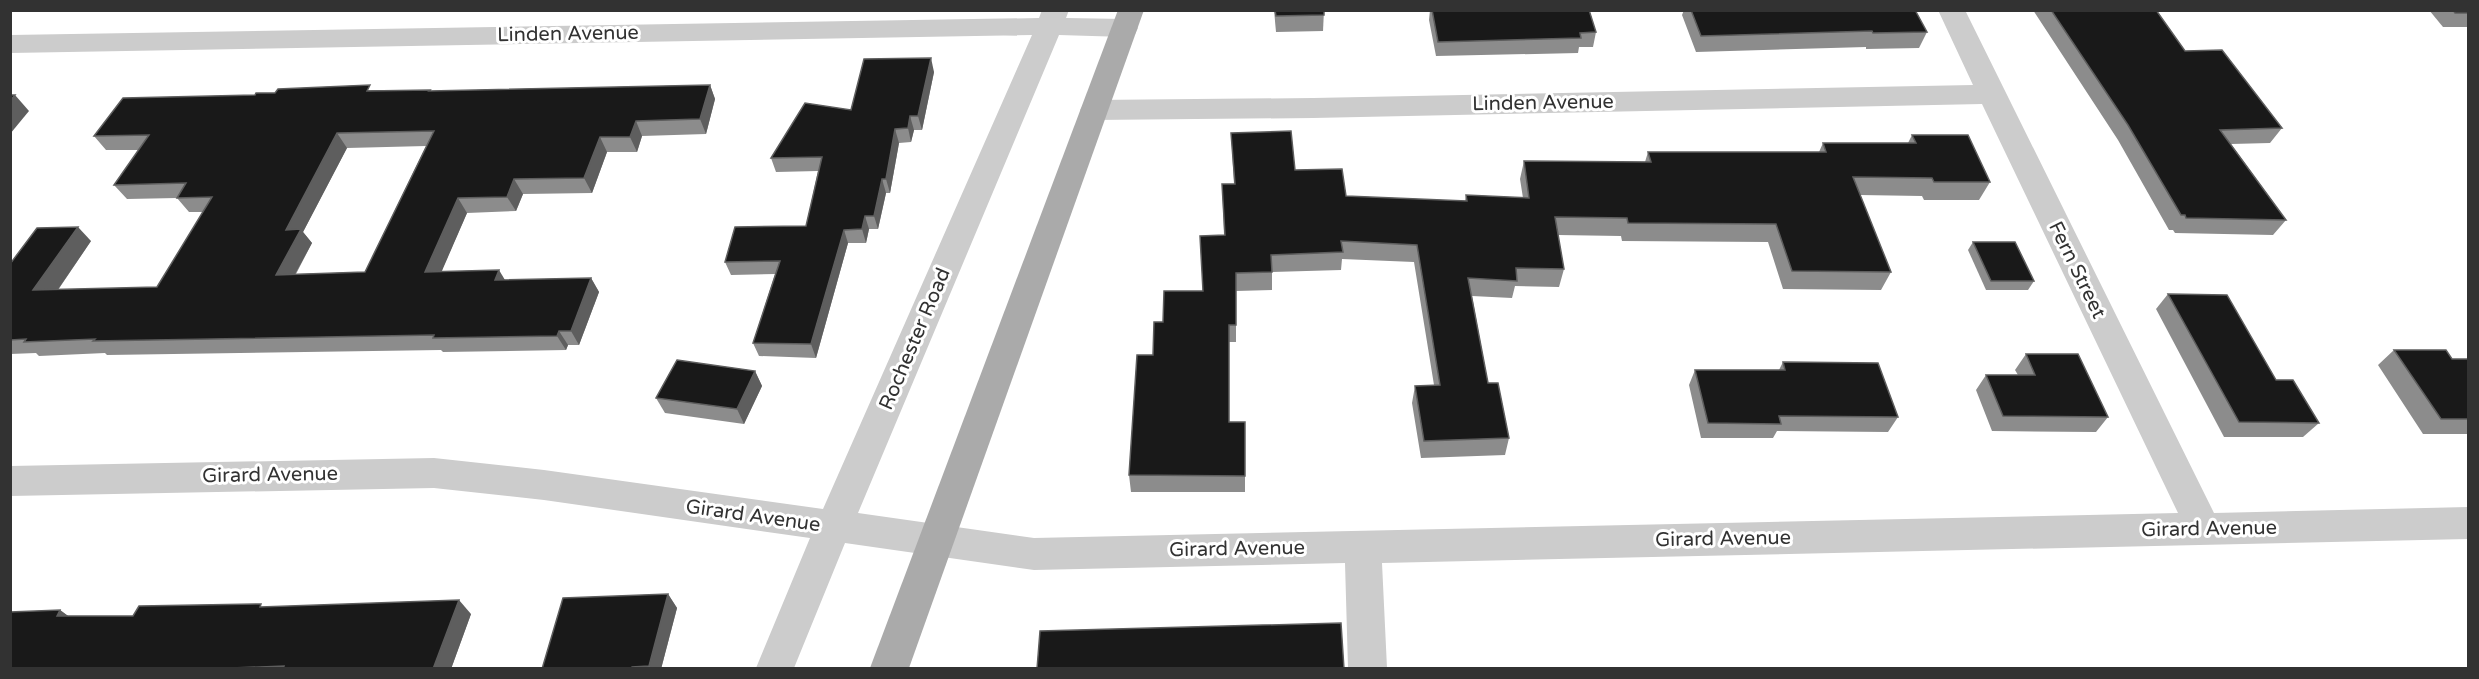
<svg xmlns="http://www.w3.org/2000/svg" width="2479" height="679" font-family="'Varela Round',sans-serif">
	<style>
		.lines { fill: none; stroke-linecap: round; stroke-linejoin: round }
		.minor { fill: #ccc; fill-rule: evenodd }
		.major { fill: #aaa; fill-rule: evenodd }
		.wall { fill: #8c8c8c; fill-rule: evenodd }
		.shaded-wall { fill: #5e5e5e }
		.building { fill: #191919; stroke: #5e5e5e; stroke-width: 1.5; fill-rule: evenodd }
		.labels { text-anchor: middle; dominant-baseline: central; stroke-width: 6; stroke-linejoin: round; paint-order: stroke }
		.street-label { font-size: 20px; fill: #323232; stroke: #fff }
	</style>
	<rect width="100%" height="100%" fill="#fff"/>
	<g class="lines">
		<!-- minor -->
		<polygon class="minor" points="1042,10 1069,10 1066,18 1125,19 1135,22 1138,28 1135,34 1125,37 1059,35 858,513 1034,538 2178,513 1982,104 1313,118 1094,120 1084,117 1080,110 1084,103 1094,100 1313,98 1973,85 1938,10 1965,10 2214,513 2468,507 2468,539 1382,563 1387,668 1348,668 1345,563 1034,570 845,543 794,668 756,668 810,538 544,500 434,488 10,496 10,466 434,458 544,470 823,509 1032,35 10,53 10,35 1039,18"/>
		<!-- major -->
		<polygon class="major" points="1118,10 1144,10 909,668 870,668"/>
	</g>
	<!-- wall -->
	<g class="wall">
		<polygon points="1274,10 1324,10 1323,31 1276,32"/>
		<polygon points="1430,10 1589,10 1596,32 1593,47 1579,47 1578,53 1436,56 1429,20"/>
		<polygon points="1684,10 1915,10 1927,32 1919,48 1866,49 1866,47 1696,52 1682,15"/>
		<polygon points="2033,10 2156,10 2185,51 2282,128 2270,143 2231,144 2286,220 2273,235 2175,233 2173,230 2169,230 2118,140"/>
		<polygon points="2429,10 2469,10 2469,27 2443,27"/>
		<polygon points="934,72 922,130 914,130 911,142 899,143 890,193 886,193 878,229 869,229 866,243 848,243 816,358 759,356 753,343 775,274 731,275 725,262 806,226 818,171 776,172 771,158 851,110"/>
		<path d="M710,85l5,14 -9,35 -64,2 -5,16h-30l-15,41 -69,1 -7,17 -49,2 -26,59 64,8 86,-2 8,14 -20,53h-11l-2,5 -123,2 -2,-2 -334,5 -2,-2 -66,3 -3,-3 -26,1v-90l81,-23 -33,49 99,-3 46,-75h-14l-12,-14 -50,1 -13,-14 25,-35h-33l-12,-14 161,-41 118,-5 58,1zM426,146l-61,126 -69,2 16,-31 -9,-11 44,-84z"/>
		<polygon points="1231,133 1295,170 1346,196 1465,201 1466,195 1523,198 1520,179 1524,161 1645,162 1648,152 1819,152 1823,143 1908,143 1912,135 1990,182 1979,200 1924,200 1922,196 1860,195 1891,272 1881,290 1783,289 1768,242 1622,241 1621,236 1558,235 1564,269 1559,287 1515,286 1512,298 1472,296 1488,383 1509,438 1505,455 1421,458 1412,403 1415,386 1434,385 1414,262 1342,259 1341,270 1272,272 1272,290 1236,291 1236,342 1229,342 1229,422 1245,422 1245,492 1131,492 1129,475 1153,355 1163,322 1202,291 1224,235 1222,184 1234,184"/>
		<polygon points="1973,242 2034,281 2028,290 1986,290 1968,250"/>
		<polygon points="2168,294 2319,423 2303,437 2224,437 2156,309"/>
		<polygon points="2394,350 2452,359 2469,359 2469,434 2423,434 2378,365"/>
		<polygon points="2026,354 2108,417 2096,432 1992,431 1976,390 1986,375 2018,375 2015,370"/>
		<polygon points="1783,362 1898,417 1888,432 1777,431 1773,438 1701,438 1689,385 1695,370 1779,370"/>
		<polygon points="755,371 762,386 744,424 665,413 656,398"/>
		<polygon points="668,594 677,608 661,669 542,669"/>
		<polygon points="264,607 471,614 451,669 10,669 60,610 68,616 133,616"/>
	</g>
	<!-- shaded-wall -->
	<g class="shaded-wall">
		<polygon points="931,58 934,72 922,130 918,116"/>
		<polygon points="710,85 715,99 706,134 700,119"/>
		<polygon points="15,95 29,111 10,134 10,101"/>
		<polygon points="910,116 914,130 911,142 908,128"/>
		<polygon points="636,121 642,136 637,152 630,137"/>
		<polygon points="895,129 899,143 890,193 886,179"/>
		<polygon points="337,133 347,148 303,232 312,243 287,289 276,275 286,230"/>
		<polygon points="600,137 607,152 592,193 584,178"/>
		<polygon points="514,179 523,194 516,211 507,197"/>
		<polygon points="882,179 886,193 878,229 874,216"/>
		<polygon points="458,198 467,213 435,287 425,272"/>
		<polygon points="865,216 869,229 866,243 862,229"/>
		<polygon points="78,227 91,241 48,304 33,290"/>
		<polygon points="844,230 848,243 816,358 811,344"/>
		<polygon points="499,270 508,285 495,280"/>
		<polygon points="591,278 599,292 579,345 571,331"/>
		<polygon points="559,331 568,345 566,350 557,336"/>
		<polygon points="755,371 762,386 744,424 737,409"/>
		<polygon points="668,594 677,608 661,669 651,669 649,666"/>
		<polygon points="459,600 471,614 451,669 433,669"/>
		<polygon points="60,610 79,624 57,616"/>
	</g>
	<!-- building -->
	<g class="building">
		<polygon points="1275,10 1324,10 1324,15 1276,16"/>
		<polygon points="1432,10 1589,10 1596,32 1580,33 1581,38 1438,42"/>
		<polygon points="1691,10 1915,10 1927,32 1873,33 1872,31 1701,36"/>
		<polygon points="2051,10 2156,10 2185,51 2222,50 2282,128 2220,130 2286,220 2186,218 2185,215 2181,215 2128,125"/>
		<polygon points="2453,10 2469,10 2469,13 2455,13"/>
		<polygon points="931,58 918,116 910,116 908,128 895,129 886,179 882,179 874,216 865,216 862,229 844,230 811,344 753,343 780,261 725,262 735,227 806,226 822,157 771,158 805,103 851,110 864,59"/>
		<path d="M370,85l-3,6 63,-1 -1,1 281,-6 -10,34 -64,2 -6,16h-30l-16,41 -70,1 -7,18 -49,1 -33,74 74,-2 -4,10 96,-2 -20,53h-12l-2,5 -124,2 1,-3 -341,6 2,-2 -71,3 2,-3 -16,1v-76l27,-36 41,-1 -45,63 124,-3 55,-90 -35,1 9,-15 -72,2 35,-50 -55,1 29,-38 132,-3 1,-2h19l3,-4zM434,131l-69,141 -89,3 25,-46 -15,1 51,-97z"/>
		<polygon points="10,95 15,95 10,101"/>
		<polygon points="1291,131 1295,170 1342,169 1346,196 1467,201 1466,195 1529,198 1524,161 1651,162 1648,152 1826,152 1823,143 1916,143 1912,135 1968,135 1990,182 1934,182 1932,178 1853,177 1891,272 1792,271 1776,224 1628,223 1627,218 1555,217 1564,269 1516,268 1517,281 1468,278 1488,383 1498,383 1509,438 1424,441 1415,386 1440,385 1417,245 1341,241 1343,252 1271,255 1272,272 1236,273 1236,325 1229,325 1229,422 1245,422 1245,476 1129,475 1137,355 1153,355 1154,322 1163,322 1164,291 1203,291 1200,236 1225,235 1222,184 1235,184 1231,133"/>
		<polygon points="1973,242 2015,242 2034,281 1991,281"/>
		<polygon points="2168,294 2227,295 2276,380 2293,380 2319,423 2239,422"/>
		<polygon points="2394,350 2446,350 2452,359 2469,359 2469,419 2441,419"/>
		<polygon points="2026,354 2078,354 2108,417 2003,416 1986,375 2035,375"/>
		<polygon points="677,360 755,371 737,409 656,398"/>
		<polygon points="1783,362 1878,363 1898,417 1779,416 1781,424 1708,423 1695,370 1785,370"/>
		<polygon points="668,594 649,666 632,667 631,669 542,669 563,598"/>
		<polygon points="459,600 433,669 283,669 284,666 207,669 10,669 10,612 60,610 57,616 133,616 139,606 261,604 260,607"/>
		<polygon points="1341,623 1344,669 1037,669 1040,631"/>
	</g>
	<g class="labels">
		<!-- street labels -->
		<g class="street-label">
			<text transform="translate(568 34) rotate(-1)">Linden Avenue</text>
			<text transform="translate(1543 103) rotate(-1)">Linden Avenue</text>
			<text transform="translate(2077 270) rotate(64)">Fern Street</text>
			<text transform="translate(915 339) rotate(-67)">Rochester Road</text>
			<text transform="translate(270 475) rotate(-1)">Girard Avenue</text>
			<text transform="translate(753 516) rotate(8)">Girard Avenue</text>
			<text transform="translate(2209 529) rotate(-1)">Girard Avenue</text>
			<text transform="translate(1723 539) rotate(-1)">Girard Avenue</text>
			<text transform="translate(1237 549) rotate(-1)">Girard Avenue</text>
		</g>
	</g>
	<!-- border -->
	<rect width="2479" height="679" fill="none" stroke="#323232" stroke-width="24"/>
</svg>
